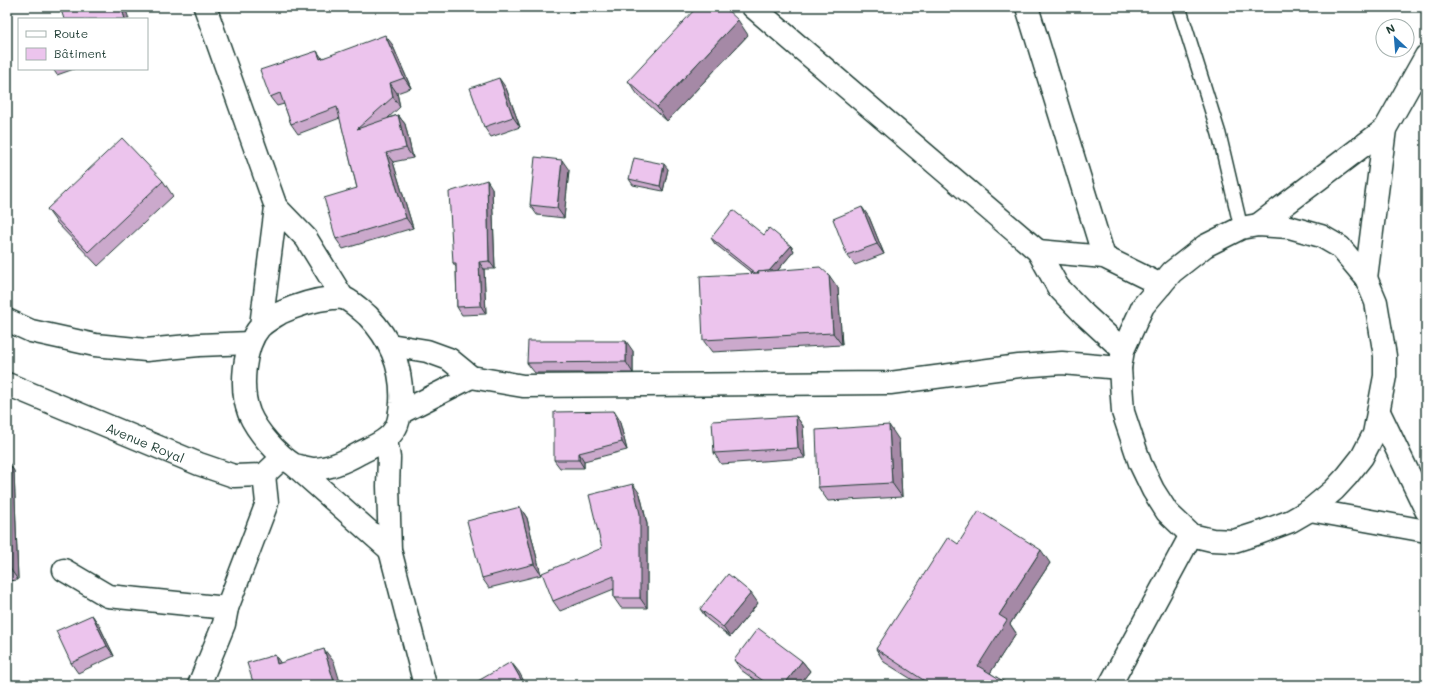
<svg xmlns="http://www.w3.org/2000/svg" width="1433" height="692" font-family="Mali,sans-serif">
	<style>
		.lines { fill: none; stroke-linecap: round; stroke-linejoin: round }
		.lane-casing { stroke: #1f3d34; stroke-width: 16 }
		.street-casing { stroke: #1f3d34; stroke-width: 25 }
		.secondary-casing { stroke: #1f3d34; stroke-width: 25 }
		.lane { stroke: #fff; stroke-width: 13 }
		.street { stroke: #fff; stroke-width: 22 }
		.secondary { stroke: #fff; stroke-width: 22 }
		.wall { fill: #cba9cc; stroke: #1f3d34 }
		.shaded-wall { fill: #a589a6; stroke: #1f3d34 }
		.building { fill: #ecc4ed; stroke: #1f3d34 }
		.labels { text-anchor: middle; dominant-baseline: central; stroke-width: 3.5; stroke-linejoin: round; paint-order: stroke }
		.street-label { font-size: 13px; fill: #1f3d34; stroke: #fff }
	</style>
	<rect width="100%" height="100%" fill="#fff"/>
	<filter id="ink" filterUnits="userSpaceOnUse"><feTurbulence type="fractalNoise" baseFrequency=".025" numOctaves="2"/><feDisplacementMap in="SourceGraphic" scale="8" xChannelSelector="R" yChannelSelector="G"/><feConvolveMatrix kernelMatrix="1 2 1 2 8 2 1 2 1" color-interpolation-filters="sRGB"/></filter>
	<g filter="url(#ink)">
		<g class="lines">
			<!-- lane casing -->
			<g class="lane-casing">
				<polyline id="lane" points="1179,7 1219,134 1241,228"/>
			</g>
			<!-- street casing -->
			<g class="street-casing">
				<g id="street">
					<polyline points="753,7 1038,251 1058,287 1084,314 1123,350"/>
					<polyline points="1027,7 1104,257"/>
					<polyline points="1038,251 1104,257 1161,285"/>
					<polyline points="390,345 427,351 449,359 471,377 523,386 890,383 1019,366 1062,363 1120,368"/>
					<polyline points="1379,412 1426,510"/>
					<polyline points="400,413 471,377"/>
					<polyline points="1310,510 1426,531"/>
					<polyline points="64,570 108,596 227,608"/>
					<polyline points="199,685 224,624 227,608 267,503 264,475"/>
				</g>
			</g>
			<!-- secondary casing -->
			<g class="secondary-casing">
				<g id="secondary">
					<polyline points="205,7 276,207 306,238 343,298"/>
					<polygon points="1258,225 1289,227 1321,236 1340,247 1366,278 1376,302 1385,356 1385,376 1374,434 1362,457 1347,476 1334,490 1310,510 1291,521 1259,533 1234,541 1212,540 1191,535 1167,512 1153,490 1140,463 1123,412 1120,368 1123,350 1143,306 1172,272 1205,246 1241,228"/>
					<polyline points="1258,225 1385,129"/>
					<polyline points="1366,278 1385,129 1426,56"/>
					<polyline points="7,320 31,331 95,345 146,350 199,345 250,343"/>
					<polyline points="261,326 276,207"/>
					<path id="s1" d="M7,384l192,80 35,12 30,-1 18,-17"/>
					<polyline points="386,439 389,458 388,486 390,550 425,685"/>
					<path d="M294,465c7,1 14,4 21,4 16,-1 31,-8 45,-16 13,-7 29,-12 36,-26 4,-7 4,-16 5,-24 2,-34 -9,-62 -33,-87 -7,-6 -15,-14 -24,-18 -3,-1 -8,0 -12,0 -19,2 -35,7 -52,15 -6,4 -15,9 -20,14 -17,20 -20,62 -11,86 8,19 28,41 45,52l96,85"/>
					<polyline points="1110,685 1191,535"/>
				</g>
			</g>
			<!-- lane -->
			<use href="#lane" class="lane"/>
			<!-- street -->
			<use href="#street" class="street"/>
			<!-- secondary -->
			<use href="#secondary" class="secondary"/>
		</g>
		<!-- wall -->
		<g class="wall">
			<polygon points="568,7 577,7 572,12"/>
			<polygon points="748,35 667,121 638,95 628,81"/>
			<polygon points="392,44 411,88 397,93 400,107 388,118 398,115 405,124 413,158 393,162 413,228 343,249 336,239 357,188 340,118 298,134 291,124 284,104 277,106 270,97 322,58"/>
			<polygon points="53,69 74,69 57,75"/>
			<polygon points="506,88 520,127 491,137 484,127"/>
			<polygon points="668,169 663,191 633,185 629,179"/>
			<polygon points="569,170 564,218 537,215 530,205"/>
			<polygon points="163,181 173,196 98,266 57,223 47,209"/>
			<polygon points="492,188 495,269 484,269 486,314 462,315 457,307 456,267 453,263"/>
			<polygon points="869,217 884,254 855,265 847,255"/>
			<polygon points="764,235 791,246 794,251 778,270 838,288 842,345 712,352 703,340 752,273 715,244 711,238"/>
			<polygon points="633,351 633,373 535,373 527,363"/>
			<polygon points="796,416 803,426 805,458 721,464 714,453"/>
			<polygon points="619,419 627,450 584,461 584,468 560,468 554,460"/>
			<polygon points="899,440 902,497 828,501 818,487"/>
			<polygon points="7,460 14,471 18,580 7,581"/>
			<polygon points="640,494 647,524 647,608 621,608 614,598 614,589 560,611 553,601 602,548"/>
			<polygon points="520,507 527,518 541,575 489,588 482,578"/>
			<polygon points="958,544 1050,563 1010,624 1016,633 990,673 1008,685 921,685 884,662 876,649"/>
			<polygon points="758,603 730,637 707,619 700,609"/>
			<polygon points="92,615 99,625 114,656 78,673 71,663"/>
			<polygon points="734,660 802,661 810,671 799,685 762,685 741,670"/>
		</g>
		<!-- shaded-wall -->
		<g class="shaded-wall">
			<polygon points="121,7 125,7 129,19 125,19"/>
			<polygon points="738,20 748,35 667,121 657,107"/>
			<polygon points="385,35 392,44 411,88 404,78"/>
			<polygon points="317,51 324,61 320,59"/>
			<polygon points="499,78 506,88 520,127 513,117"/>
			<polygon points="390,83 397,93 400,107 393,97"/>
			<polygon points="398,115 405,124 413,158 406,148"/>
			<polygon points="386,153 393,162 413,228 406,218"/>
			<polygon points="562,160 569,170 564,218 557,208"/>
			<polygon points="664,164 668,169 663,191 660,186"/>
			<polygon points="487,180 492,188 495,269 489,261"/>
			<polygon points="862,207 869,217 884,254 877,244"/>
			<polygon points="791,246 794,251 766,284 763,278"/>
			<polygon points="479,262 484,269 486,314 481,306"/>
			<polygon points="829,275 838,288 842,345 833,333"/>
			<polygon points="626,341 633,351 633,373 626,362"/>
			<polygon points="614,411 619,419 627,450 622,442"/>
			<polygon points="796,416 803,426 805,458 798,448"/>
			<polygon points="889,425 899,440 902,497 892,483"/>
			<polygon points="579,453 584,461 584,468 579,460"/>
			<polygon points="7,460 14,471 18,580 9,567 7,514"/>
			<polygon points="633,484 640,494 647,524 647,608 640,598"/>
			<polygon points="520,507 527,518 541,575 534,564"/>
			<polygon points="1041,550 1050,563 1010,624 1016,633 987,678 978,666 999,615"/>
			<polygon points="751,593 758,603 730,637 723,627"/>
			<polygon points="92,615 99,625 114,656 107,646"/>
			<polygon points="324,649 334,662 341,685 335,685"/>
			<polygon points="275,655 284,668 277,664"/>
			<polygon points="802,661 810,671 799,685 784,685"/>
			<polygon points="511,662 519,672 526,685 524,685"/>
		</g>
		<!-- building -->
		<g class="building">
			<polygon points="60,7 121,7 125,19 64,19"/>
			<polygon points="697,7 724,7 738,20 657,107 628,81"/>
			<polygon points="385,35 404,78 390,83 393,97 357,129 398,115 406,148 386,153 406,218 336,239 324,198 357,188 337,107 291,124 280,93 270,97 260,70 317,51 320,59"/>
			<polygon points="499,78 513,117 484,127 470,88"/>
			<polygon points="122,138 163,181 88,252 47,209"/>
			<polygon points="535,157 562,160 557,208 530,205"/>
			<polygon points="634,158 664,164 660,186 629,179"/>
			<polygon points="487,180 489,261 479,262 481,306 457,307 456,263 453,263 449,192"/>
			<polygon points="862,207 877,244 847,255 833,219"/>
			<polygon points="733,210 764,235 769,228 791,246 769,271 757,272 758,273 755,273 711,238"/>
			<polygon points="820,267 829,275 833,333 703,340 700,276 759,273 757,272"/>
			<polygon points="528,341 626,341 626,362 527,363"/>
			<polygon points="614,411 622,442 579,453 579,460 554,460 554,412"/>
			<polygon points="796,416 798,448 714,453 712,421"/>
			<polygon points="889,425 892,483 818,487 816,430"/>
			<polygon points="633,484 640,514 640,598 614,598 614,576 553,601 542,573 602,548 589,495"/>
			<polygon points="520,507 534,564 482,578 467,521"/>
			<polygon points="979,511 1041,550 999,615 1007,620 978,666 1008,684 1007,685 931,685 876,649 948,537 958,544"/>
			<polygon points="7,514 9,567 7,567"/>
			<polygon points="728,574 751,593 723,627 700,609"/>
			<polygon points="92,615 107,646 71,663 56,631"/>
			<polygon points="758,628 802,661 784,685 769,685 734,660"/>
			<polygon points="324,649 335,685 254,685 247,663 275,655 277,664"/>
			<polygon points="511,662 524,685 471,685"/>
		</g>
	</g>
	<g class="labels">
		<!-- street labels -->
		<g class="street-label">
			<text stroke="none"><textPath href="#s1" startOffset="150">Avenue Royal</textPath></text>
		</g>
	</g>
	<!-- margin -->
	<rect width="1433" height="692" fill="none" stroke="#fff" stroke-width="24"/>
	<rect x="12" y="12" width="1409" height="668" fill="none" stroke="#1f3d34" stroke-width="1.5" filter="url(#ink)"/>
	<!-- legend -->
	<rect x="18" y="18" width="130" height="52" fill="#ffffff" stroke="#a5b1ae"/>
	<rect x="26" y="31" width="20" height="6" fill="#ffffff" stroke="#a5b1ae"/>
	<text x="54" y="38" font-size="12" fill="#1f3d34">Route</text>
	<rect x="26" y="48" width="20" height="12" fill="#ecc4ed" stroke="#a5b1ae"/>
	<text x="54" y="58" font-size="12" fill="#1f3d34">Bâtiment</text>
	<!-- north arrow -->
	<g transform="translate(1395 38) rotate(334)"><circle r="19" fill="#ffffff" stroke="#a5b1ae"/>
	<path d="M0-3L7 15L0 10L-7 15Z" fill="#1f6fb2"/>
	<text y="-6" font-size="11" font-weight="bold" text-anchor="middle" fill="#1f3d34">N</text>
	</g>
</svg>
